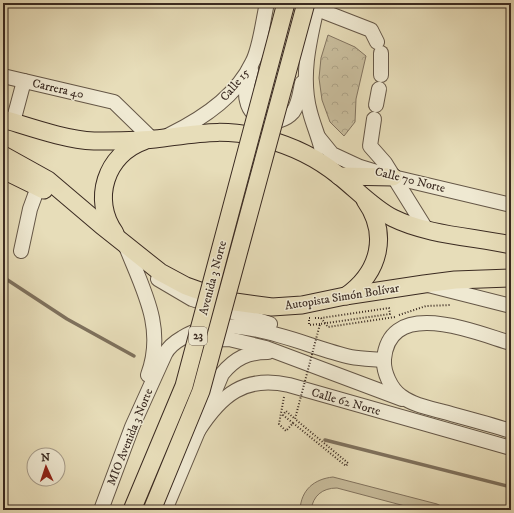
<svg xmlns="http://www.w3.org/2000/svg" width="514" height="513" font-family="'IM FELL DW Pica',serif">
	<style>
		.forest { fill: url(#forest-crowns); stroke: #827460 }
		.garden { fill: #cabf9f; stroke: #827460 }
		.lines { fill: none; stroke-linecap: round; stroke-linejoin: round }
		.stream { stroke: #7e715d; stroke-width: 3.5 }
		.minor-casing { stroke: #655747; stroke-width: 16 }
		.major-casing { stroke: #3a2a21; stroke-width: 19 }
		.path { stroke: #3a2a21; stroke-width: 2; stroke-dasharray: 1 2; stroke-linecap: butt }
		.minor { stroke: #efe9d2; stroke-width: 14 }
		.major { stroke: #e7ddb9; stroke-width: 17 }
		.major-bridge-casing { stroke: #3a2a21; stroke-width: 19; stroke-linecap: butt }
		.path-bridge { stroke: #3a2a21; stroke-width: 2; stroke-dasharray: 1 2; stroke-linecap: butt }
		.major-bridge { stroke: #e7ddb9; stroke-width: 17 }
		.labels { text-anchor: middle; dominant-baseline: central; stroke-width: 3; stroke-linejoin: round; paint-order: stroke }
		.shield { fill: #efe9d2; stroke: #706356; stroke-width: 1 }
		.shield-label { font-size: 11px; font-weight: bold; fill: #3a2a21 }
		.street-label { font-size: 12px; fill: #3a2a21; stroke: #efe9d2 }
	</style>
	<defs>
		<pattern id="forest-crowns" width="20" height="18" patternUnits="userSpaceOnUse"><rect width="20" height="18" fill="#cabf9f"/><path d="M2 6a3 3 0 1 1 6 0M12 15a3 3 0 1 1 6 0" fill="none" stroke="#aea489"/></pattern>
	</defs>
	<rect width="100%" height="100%" fill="#e7ddb9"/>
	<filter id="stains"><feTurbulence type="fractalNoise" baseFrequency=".005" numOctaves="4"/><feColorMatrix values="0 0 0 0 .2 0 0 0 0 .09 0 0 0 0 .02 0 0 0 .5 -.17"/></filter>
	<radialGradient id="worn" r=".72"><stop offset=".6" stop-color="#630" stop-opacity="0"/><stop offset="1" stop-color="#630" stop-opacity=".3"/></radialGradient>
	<!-- forest -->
	<polygon class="forest" points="328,35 355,47 366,56 356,99 355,122 344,136 330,122 322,100 319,78 321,58"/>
	<!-- garden -->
	<path class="garden" d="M333,477l104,27 12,6h-29l-83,-22c-15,0 -24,8 -26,22h-11c1,-20 14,-31 33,-33z"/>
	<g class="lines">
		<!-- stream -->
		<g class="stream">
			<polyline points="3,277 67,319 134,356"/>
			<polyline points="325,440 511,487"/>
		</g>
		<!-- minor casing -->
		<g class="minor-casing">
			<g id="minor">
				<path d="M318,3c-8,35 -18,73 -8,109 3,12 8,23 11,35"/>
				<polyline points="317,9 371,30 377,42"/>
				<polyline points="381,53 381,75"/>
				<path d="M251,70c-2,10 -7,21 -4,31 4,21 32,27 46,11 6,-8 7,-20 9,-29"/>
				<polyline points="3,76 114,102 152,139"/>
				<polyline points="376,105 379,89"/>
				<polyline points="374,119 370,146 385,163 426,229"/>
				<polyline points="13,122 24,81"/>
				<path d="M169,135c33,-16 67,-38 83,-72 8,-14 11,-43 15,-60"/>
				<polyline points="319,138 332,154 360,167 393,177 511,205"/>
				<path d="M125,244c17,44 41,83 23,131"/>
				<polyline points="21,251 30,209 38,187"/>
				<polyline points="158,279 192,299 270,324"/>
				<polyline points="428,285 511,306"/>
				<polyline points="205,340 229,339 266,348 402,399"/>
				<path d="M511,343c-35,-10 -121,-47 -127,16 -1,13 7,30 17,37 12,9 28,12 43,16 22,6 45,12 67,19"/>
				<path d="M198,431c23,-36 47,-56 91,-46l222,63"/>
				<path d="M101,510l31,-83 33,-73c4,-8 10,-12 17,-16 49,-31 119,8 169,19 10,2 22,2 33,3"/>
				<path d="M165,510l57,-136c13,-16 26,-22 46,-22"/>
			</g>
		</g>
		<!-- major casing -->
		<g class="major-casing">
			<g id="major">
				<path d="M3,119c27,8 63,21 91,22 20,0 41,0 61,-2 41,-5 68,-12 111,0 26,7 51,19 72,36 18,14 35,33 55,43 34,17 81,19 118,27"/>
				<polyline points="3,155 48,180 101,225 160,272 186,286 228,301 272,307 302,305 345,296 424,284 455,280 511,278"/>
				<polyline points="3,170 44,190"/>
				<polyline points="339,176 393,177"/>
				<path d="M115,233c-24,-33 -9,-79 29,-92"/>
				<path d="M346,296c34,-24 43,-62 19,-96"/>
			</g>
		</g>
		<!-- path -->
		<g class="path">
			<polyline points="399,315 426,306 451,305"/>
			<polyline points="310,318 309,318 309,325 320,324"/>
			<polyline points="315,318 321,318 328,327 395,317"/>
			<polyline points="284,397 279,424 286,431 293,423 283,415 286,411 295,419"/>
		</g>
		<!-- minor -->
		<use href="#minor" class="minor"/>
		<!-- major -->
		<use href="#major" class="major"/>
		<!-- major-bridge casing -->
		<g class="major-bridge-casing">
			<g id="major-bridge">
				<polyline points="132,510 184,386 286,3"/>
				<polyline points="152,510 201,391 306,3"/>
			</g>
		</g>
		<!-- path-bridge -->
		<polyline class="path-bridge" points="293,423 346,466 348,463 295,419 320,324 390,314 389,308 321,318"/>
		<!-- major-bridge -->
		<use href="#major-bridge" class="major-bridge"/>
	</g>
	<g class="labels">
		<!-- shield labels -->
		<rect class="shield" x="189" y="327" width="18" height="18" rx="3"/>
		<g class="shield-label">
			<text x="198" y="336">23</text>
		</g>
		<!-- street labels -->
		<g class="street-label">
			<text transform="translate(235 85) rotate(-50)">Calle 15</text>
			<text transform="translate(58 89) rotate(13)">Carrera 40</text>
			<text transform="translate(410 180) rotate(14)">Calle 70 Norte</text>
			<text transform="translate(213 278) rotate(-75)">Avenida 3 Norte</text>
			<text transform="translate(342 297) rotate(-9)">Autopista Simón Bolívar</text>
			<text transform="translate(346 402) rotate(16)">Calle 62 Norte</text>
			<text transform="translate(130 437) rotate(-68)">MIO Avenida 3 Norte</text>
		</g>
	</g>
	<!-- margin -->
	<rect width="514" height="513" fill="none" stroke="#e7ddb9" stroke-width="16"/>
	<rect x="4" y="4" width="506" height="505" fill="none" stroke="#3a2a21" stroke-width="2"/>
	<rect x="8" y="8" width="498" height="497" fill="none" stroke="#3a2a21"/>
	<!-- north arrow -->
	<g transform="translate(46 467) rotate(357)"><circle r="19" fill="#efe9d2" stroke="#a79d8b"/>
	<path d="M0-3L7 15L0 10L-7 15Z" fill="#8f2418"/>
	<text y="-6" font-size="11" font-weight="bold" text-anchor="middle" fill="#3a2a21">N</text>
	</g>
	<rect width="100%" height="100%" filter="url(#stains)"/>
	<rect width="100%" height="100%" fill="url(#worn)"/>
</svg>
